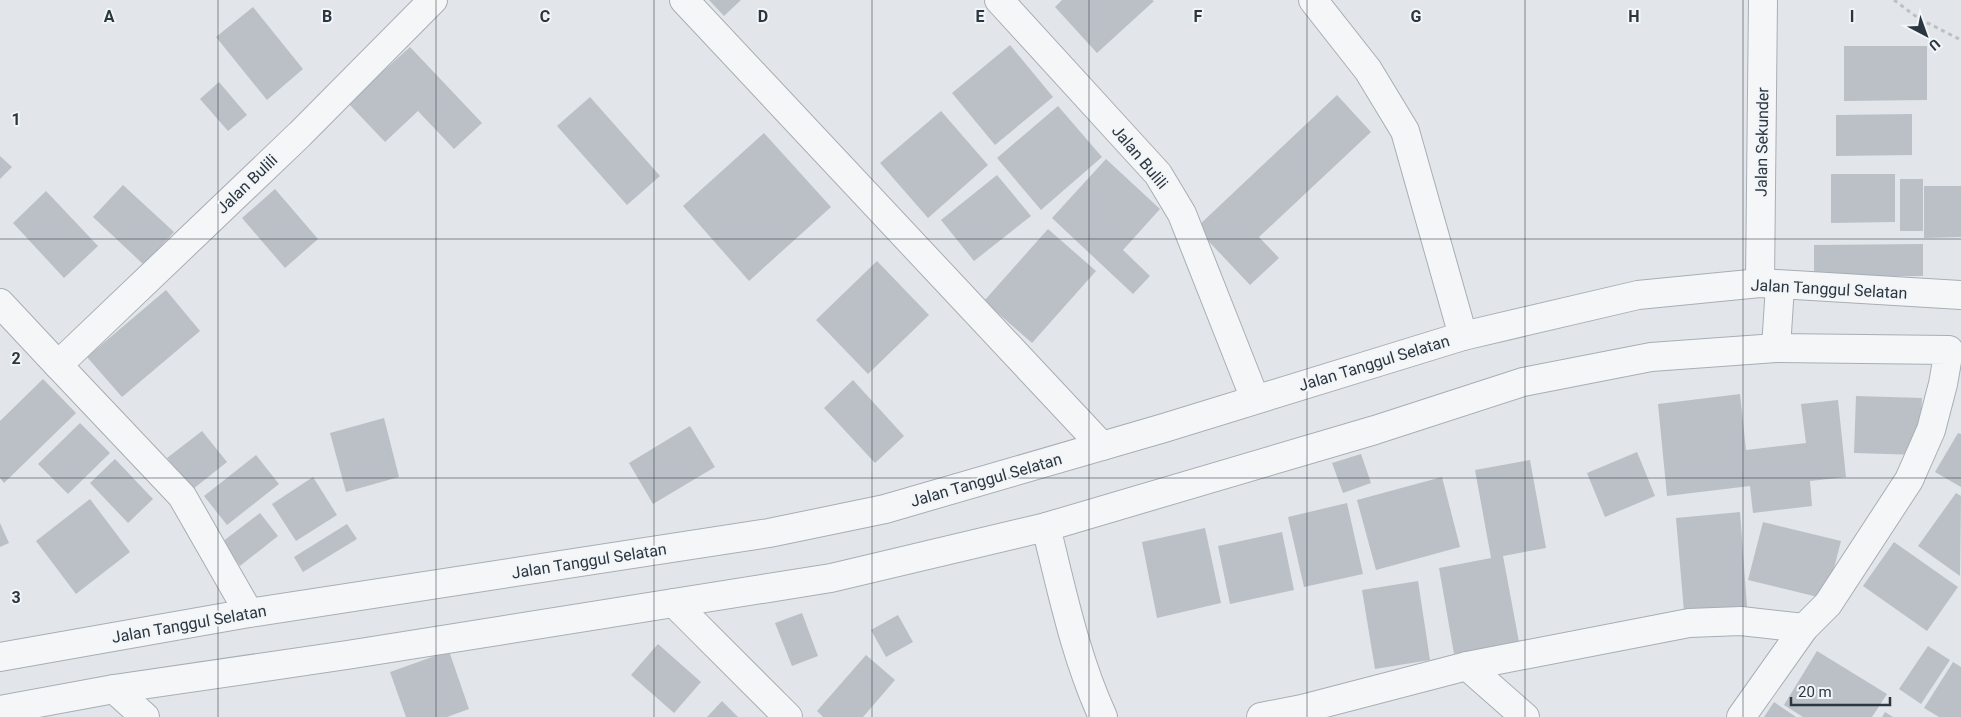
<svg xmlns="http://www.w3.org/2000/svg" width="1961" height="717" font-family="Roboto,sans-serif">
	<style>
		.building { fill: #bac0c6 }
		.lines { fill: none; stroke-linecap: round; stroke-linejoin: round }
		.minor-casing { stroke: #a7aeb4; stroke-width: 30 }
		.path { stroke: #bcc0c5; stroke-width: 3; stroke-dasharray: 4 4; stroke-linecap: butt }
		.minor { stroke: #f5f6f8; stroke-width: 28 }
		.grid { fill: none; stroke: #2b3641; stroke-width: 1; stroke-opacity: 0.55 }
		.labels { text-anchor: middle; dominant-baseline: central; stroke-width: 4; stroke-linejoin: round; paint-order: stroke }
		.street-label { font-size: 16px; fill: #2b3641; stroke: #f2f5f7 }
		.grid-label { font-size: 16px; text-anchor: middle; font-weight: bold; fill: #2b3641; stroke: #f2f5f7; stroke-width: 4; stroke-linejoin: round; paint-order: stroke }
	</style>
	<rect width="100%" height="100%" fill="#e2e6ea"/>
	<!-- building -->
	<g class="building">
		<polygon points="709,0 741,0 724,16"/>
		<polygon points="1062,0 1152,0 1154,1 1097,53 1055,7"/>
		<polygon points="253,7 303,69 267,100 216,37"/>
		<polygon points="1010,45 1053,97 995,145 952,93"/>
		<polygon points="1844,46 1927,46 1927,100 1844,101"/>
		<polygon points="410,47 482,123 454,149 418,111 385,142 348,103"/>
		<polygon points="219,82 247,115 228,131 200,99"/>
		<polygon points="1337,95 1371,132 1259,237 1279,258 1250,285 1196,228"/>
		<polygon points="590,97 660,176 627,205 557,126"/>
		<polygon points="1058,106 1102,157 1041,210 997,158"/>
		<polygon points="941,111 988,165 928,218 880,163"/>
		<polygon points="1912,114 1912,155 1836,156 1836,115"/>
		<polygon points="764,133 831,207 749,281 683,206"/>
		<polygon points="0,156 12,167 0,179"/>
		<polygon points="1106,159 1160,209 1123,250 1150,276 1133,294 1052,218"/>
		<polygon points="1831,174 1895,174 1895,222 1831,223"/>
		<polygon points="997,175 1031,216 974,261 941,220"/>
		<rect x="1900" y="179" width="23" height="52"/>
		<polygon points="123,185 174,232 144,265 93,217"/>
		<polygon points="1924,186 1961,186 1961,237 1924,238"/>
		<polygon points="275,189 318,239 285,268 242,218"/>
		<polygon points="46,191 98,246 64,278 13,223"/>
		<polygon points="1048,229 1096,271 1032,343 984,301"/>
		<polygon points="1923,244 1923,276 1814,277 1814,245"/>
		<polygon points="877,261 929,315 868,374 816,320"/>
		<polygon points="166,290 200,331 122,397 87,357"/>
		<polygon points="43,379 76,413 4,483 0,478 0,421"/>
		<polygon points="853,380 904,436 875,463 824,408"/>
		<polygon points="1740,394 1746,450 1806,443 1801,404 1838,400 1846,477 1810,481 1812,506 1753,513 1750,486 1667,496 1658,404"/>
		<polygon points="1856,396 1922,398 1919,455 1854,453"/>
		<polygon points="384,418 399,477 346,492 330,433"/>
		<polygon points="80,423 110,453 68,494 38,464"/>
		<polygon points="690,426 715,467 653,504 629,463"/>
		<polygon points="202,431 227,462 193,489 167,458"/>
		<polygon points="1958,433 1961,434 1961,487 1935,472"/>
		<polygon points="1637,452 1655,496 1605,517 1587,473"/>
		<polygon points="1361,454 1371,483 1343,493 1332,463"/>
		<polygon points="256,455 279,484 227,525 204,496"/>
		<polygon points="115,459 153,499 128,523 90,483"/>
		<polygon points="1530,460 1546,548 1503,556 1519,642 1454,654 1439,568 1491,558 1475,470"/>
		<polygon points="313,477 337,515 296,541 272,504"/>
		<polygon points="1442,477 1460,547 1376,570 1357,500"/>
		<polygon points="1956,493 1961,496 1960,576 1918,546"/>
		<polygon points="90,499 130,552 76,594 36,541"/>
		<polygon points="1347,503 1363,574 1304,587 1288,517"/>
		<polygon points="1740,512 1747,607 1684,612 1676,518"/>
		<polygon points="260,513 278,536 240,566 222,542"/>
		<polygon points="1763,522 1841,541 1826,599 1748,580"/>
		<polygon points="0,523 9,543 0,547"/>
		<polygon points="347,524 357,539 303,572 294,557"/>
		<polygon points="1205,528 1221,603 1157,618 1142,542"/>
		<polygon points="1282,532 1294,590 1230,604 1218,546"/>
		<polygon points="1894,542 1958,587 1927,631 1863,586"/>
		<polygon points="1418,581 1430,660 1375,669 1362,590"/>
		<polygon points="802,613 818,656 792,666 775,623"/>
		<polygon points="898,615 913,642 886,657 871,630"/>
		<polygon points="658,644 701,682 674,713 631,675"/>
		<polygon points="1928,646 1950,660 1921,704 1899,689"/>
		<polygon points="449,651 469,709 447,717 406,717 390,672"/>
		<polygon points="1817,651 1887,694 1872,717 1803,717 1784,705"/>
		<polygon points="866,655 895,680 863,717 823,717 817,711"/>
		<polygon points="1953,662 1961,667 1961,717 1939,717 1924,708"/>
		<polygon points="722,701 738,717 707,717"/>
		<polygon points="1774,702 1796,717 1764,717"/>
		<polygon points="1885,712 1893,717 1882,717"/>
	</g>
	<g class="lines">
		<!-- minor casing -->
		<g class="minor-casing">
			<g id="minor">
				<polyline points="684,0 1102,446"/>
				<polyline points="999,0 1158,174 1182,214 1255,399"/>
				<polyline points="1313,0 1368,70 1405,131 1463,336"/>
				<polyline points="1760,283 1763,0"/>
				<polyline points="0,303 58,365"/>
				<path d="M1046,527c16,64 29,129 57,190"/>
				<polyline points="674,603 788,717"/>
				<polyline points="249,613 182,496 58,365 300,134 433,0"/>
				<polyline points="0,657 249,613 769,533 885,509 1164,428 1463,336 1638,295 1760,283 1961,295"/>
				<polyline points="1467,666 1525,717"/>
				<polyline points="114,689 145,717"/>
				<polyline points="0,710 114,689 347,655 831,578 1046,527 1375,430 1523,382 1651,357 1776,348"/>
				<polyline points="1261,717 1302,709 1467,666 1689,623 1741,621 1804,628"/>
				<polyline points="1741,717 1804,628 1828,604 1909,480 1931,430 1943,384 1949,350 1776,348 1780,286"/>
			</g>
		</g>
		<!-- path -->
		<polyline class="path" points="1894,0 1918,18 1961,40"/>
		<!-- minor -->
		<use href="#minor" class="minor"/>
	</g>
	<!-- grid -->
	<path class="grid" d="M218,0v717M436,0v717M654,0v717M872,0v717M1089,0v717M1307,0v717M1525,0v717M1743,0v717M0,239h1961M0,478h1961"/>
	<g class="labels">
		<!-- street labels -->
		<g class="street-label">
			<text transform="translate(1762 142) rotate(-89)">Jalan Sekunder</text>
			<text transform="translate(1140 157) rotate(50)">Jalan Bulili</text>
			<text transform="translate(247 184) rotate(-44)">Jalan Bulili</text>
			<text transform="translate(1829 289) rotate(3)">Jalan Tanggul Selatan</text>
			<text transform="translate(1374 363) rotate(-17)">Jalan Tanggul Selatan</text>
			<text transform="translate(986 480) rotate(-16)">Jalan Tanggul Selatan</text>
			<text transform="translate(589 561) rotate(-9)">Jalan Tanggul Selatan</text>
			<text transform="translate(189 624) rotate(-10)">Jalan Tanggul Selatan</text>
		</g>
	</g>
	<g class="grid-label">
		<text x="109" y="22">A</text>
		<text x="327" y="22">B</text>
		<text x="545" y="22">C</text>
		<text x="763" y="22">D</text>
		<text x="980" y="22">E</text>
		<text x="1198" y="22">F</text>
		<text x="1416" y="22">G</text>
		<text x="1634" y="22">H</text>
		<text x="1852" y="22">I</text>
		<text x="16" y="125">1</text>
		<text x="16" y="364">2</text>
		<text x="16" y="603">3</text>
	</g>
	<!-- north arrow -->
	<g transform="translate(1926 35) rotate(139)" stroke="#f2f5f7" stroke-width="4" paint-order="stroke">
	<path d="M0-4L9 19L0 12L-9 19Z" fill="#2b3641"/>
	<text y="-8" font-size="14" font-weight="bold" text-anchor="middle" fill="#2b3641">U</text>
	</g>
	<!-- scale -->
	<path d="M1791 697v8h99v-8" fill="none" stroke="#2b3641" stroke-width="2.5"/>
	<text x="1798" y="697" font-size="15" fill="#2b3641" stroke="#f2f5f7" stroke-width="4" paint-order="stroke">20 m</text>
</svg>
